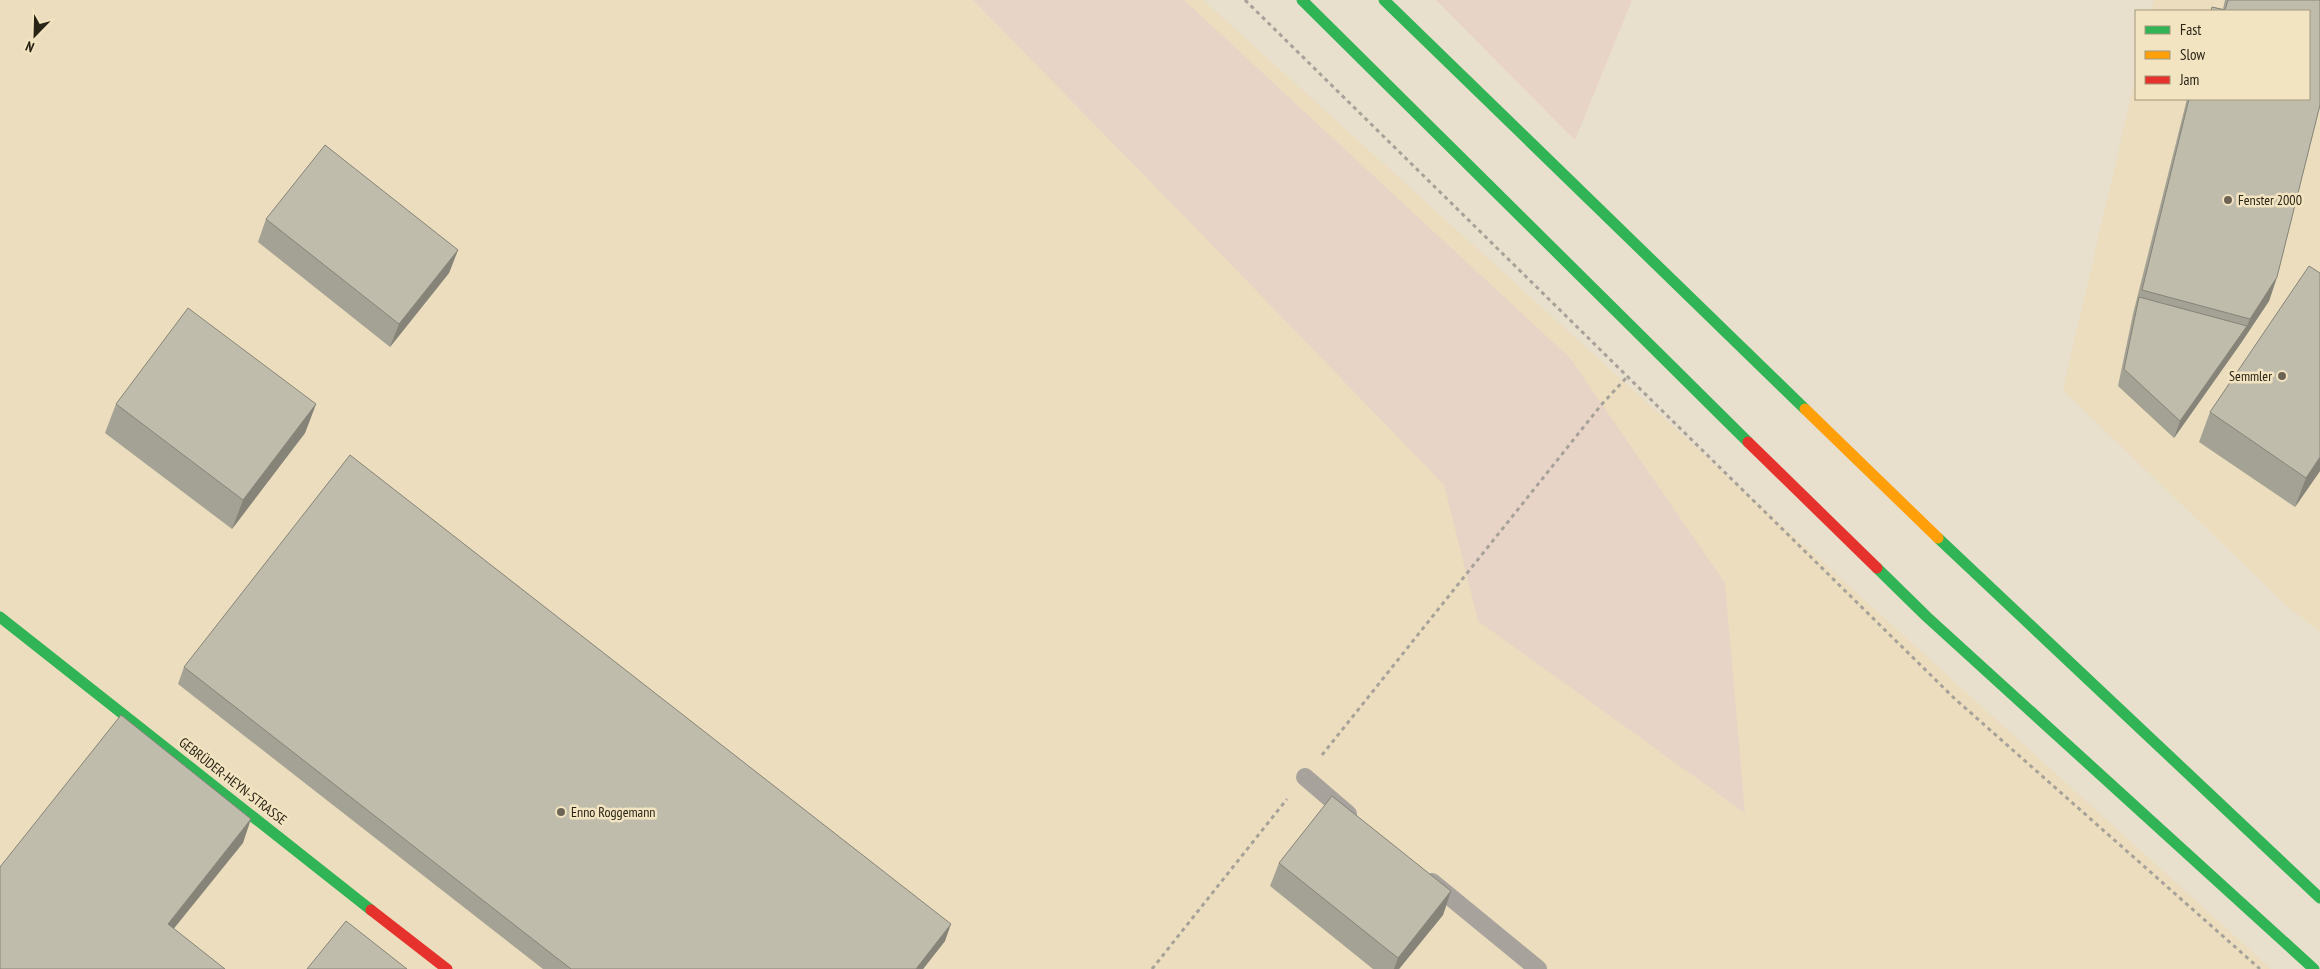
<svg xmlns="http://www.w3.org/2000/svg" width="2320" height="969" font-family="'PT Sans Narrow',sans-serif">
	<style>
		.built { fill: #ebddbd }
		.green { fill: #e8d4c6 }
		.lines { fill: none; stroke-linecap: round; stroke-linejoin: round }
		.path { stroke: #a6a199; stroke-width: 3; stroke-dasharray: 4 4; stroke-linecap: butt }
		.lane { stroke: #a7a39c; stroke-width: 18 }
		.fast { stroke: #30b455; stroke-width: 11 }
		.slow { stroke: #ff9f0a; stroke-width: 11 }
		.jam { stroke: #e5322d; stroke-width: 11 }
		.wall { fill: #a4a294 }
		.shaded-wall { fill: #868478 }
		.building { fill: #bfbcac; stroke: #868478 }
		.poi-dot { fill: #6c6556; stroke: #f3e4c1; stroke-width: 2 }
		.labels { text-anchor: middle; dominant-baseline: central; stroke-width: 5; stroke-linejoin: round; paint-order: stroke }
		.poi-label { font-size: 14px; fill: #2a2417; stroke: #f3e4c1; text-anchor: start }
		.street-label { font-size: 14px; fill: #2a2417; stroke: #f3e4c1 }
	</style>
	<rect width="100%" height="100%" fill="#e8dfcc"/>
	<!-- built -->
	<g class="built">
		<polygon points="0,0 1203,0 2271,969 0,969"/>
		<polygon points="2154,0 2320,0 2320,632 2286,605 2063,390 2136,76 2136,99 2309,99 2309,11 2151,11"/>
	</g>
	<!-- green -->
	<g class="green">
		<polygon points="973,0 1184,0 1570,358 1725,583 1745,813 1478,621 1444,485 1217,250"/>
		<polygon points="1436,0 1632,0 1575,140"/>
	</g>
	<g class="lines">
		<!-- path -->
		<g class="path">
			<polyline points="1245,0 1954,698 2260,969"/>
			<polyline points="1322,755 1602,404 1627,377"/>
			<polyline points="1152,969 1287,799"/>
		</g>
		<!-- lane -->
		<g class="lane">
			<polyline points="1305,777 1348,814"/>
			<polyline points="1432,882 1538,969"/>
		</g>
		<!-- fast -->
		<g class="fast">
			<polyline points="1302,0 1748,442"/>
			<polyline points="1384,0 1805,409"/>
			<polyline points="1938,538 2320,898"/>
			<polyline points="1877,568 1927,617 2314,969"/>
			<polyline points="0,617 371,910"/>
		</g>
		<!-- slow -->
		<polyline class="slow" points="1805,409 1938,538"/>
		<!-- jam -->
		<g class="jam">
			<polyline points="1748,442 1877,568"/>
			<polyline points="371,910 447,969"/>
		</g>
	</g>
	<!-- wall -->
	<g class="wall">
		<polygon points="2225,0 2320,0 2320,105 2277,277 2269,301 2241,343 2174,438 2118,386 2133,314 2187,99 2309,99 2309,11 2211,11 2212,7 2223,9"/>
		<polygon points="266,219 458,250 449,273 390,347 258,242"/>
		<polygon points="116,404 316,404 305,433 232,529 105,433"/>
		<polygon points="2210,412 2320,471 2295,507 2199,442"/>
		<polygon points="184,667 945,941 923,969 543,969 178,684"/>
		<polygon points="1279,863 1451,891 1443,915 1399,969 1373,969 1270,886"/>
	</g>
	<!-- shaded-wall -->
	<g class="shaded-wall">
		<polygon points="458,250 449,273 390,347 399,324"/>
		<polygon points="2277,277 2269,301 2241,343 2174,438 2180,421 2247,326 2250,319"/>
		<polygon points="316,404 305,433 232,529 243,500"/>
		<polygon points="2320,457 2320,471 2295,507 2306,478"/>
		<polygon points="251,819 243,843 159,947 168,924"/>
		<polygon points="1451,891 1443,915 1399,969 1394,969 1398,958"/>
		<polygon points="951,924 945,941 923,969 916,969"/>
	</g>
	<!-- building -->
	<g class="building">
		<polygon points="2228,0 2320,0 2320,105 2277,277 2250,319 2142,290 2189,99 2309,99 2309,11 2211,11 2212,7 2225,10"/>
		<polygon points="325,145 458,250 399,324 266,219"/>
		<polygon points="2309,266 2320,273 2320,457 2306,478 2210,412"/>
		<polygon points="2139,297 2247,326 2180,421 2124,369"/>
		<polygon points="188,308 316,404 243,500 116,404"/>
		<polygon points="350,455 951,924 916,969 571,969 184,667"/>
		<polygon points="121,715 251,819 168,924 225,969 0,969 0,867"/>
		<polygon points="1332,796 1451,891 1398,958 1279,863"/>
		<polygon points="346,921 407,969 307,969"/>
	</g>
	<!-- markers -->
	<g class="poi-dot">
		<circle cx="2228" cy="200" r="5"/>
		<circle cx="2282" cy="376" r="5"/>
		<circle cx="561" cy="812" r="5"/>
	</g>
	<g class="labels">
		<!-- poi labels -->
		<g class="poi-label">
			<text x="2238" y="200">Fenster 2000</text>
			<text x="2272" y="376" text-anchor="end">Semmler</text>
			<text x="571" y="812">Enno Roggemann</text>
		</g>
		<!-- street labels -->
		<g class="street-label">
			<text transform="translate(233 781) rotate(38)">GEBRÜDER-HEYN-STRASSE</text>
		</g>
	</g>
	<!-- legend -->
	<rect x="2135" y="10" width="175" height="90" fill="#f3e4c1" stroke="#a3977d"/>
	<rect x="2145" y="26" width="25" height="8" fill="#30b455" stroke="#a3977d"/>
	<text x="2180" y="35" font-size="15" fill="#2a2417">Fast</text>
	<rect x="2145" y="51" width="25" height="8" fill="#ff9f0a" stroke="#a3977d"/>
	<text x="2180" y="60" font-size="15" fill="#2a2417">Slow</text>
	<rect x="2145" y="76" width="25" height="8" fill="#e5322d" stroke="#a3977d"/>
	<text x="2180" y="85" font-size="15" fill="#2a2417">Jam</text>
	<!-- north arrow -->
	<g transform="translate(35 35) rotate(203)" stroke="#f3e4c1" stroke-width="4" paint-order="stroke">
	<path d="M0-4L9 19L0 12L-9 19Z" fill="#2a2417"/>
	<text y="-8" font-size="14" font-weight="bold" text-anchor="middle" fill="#2a2417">N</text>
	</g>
</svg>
